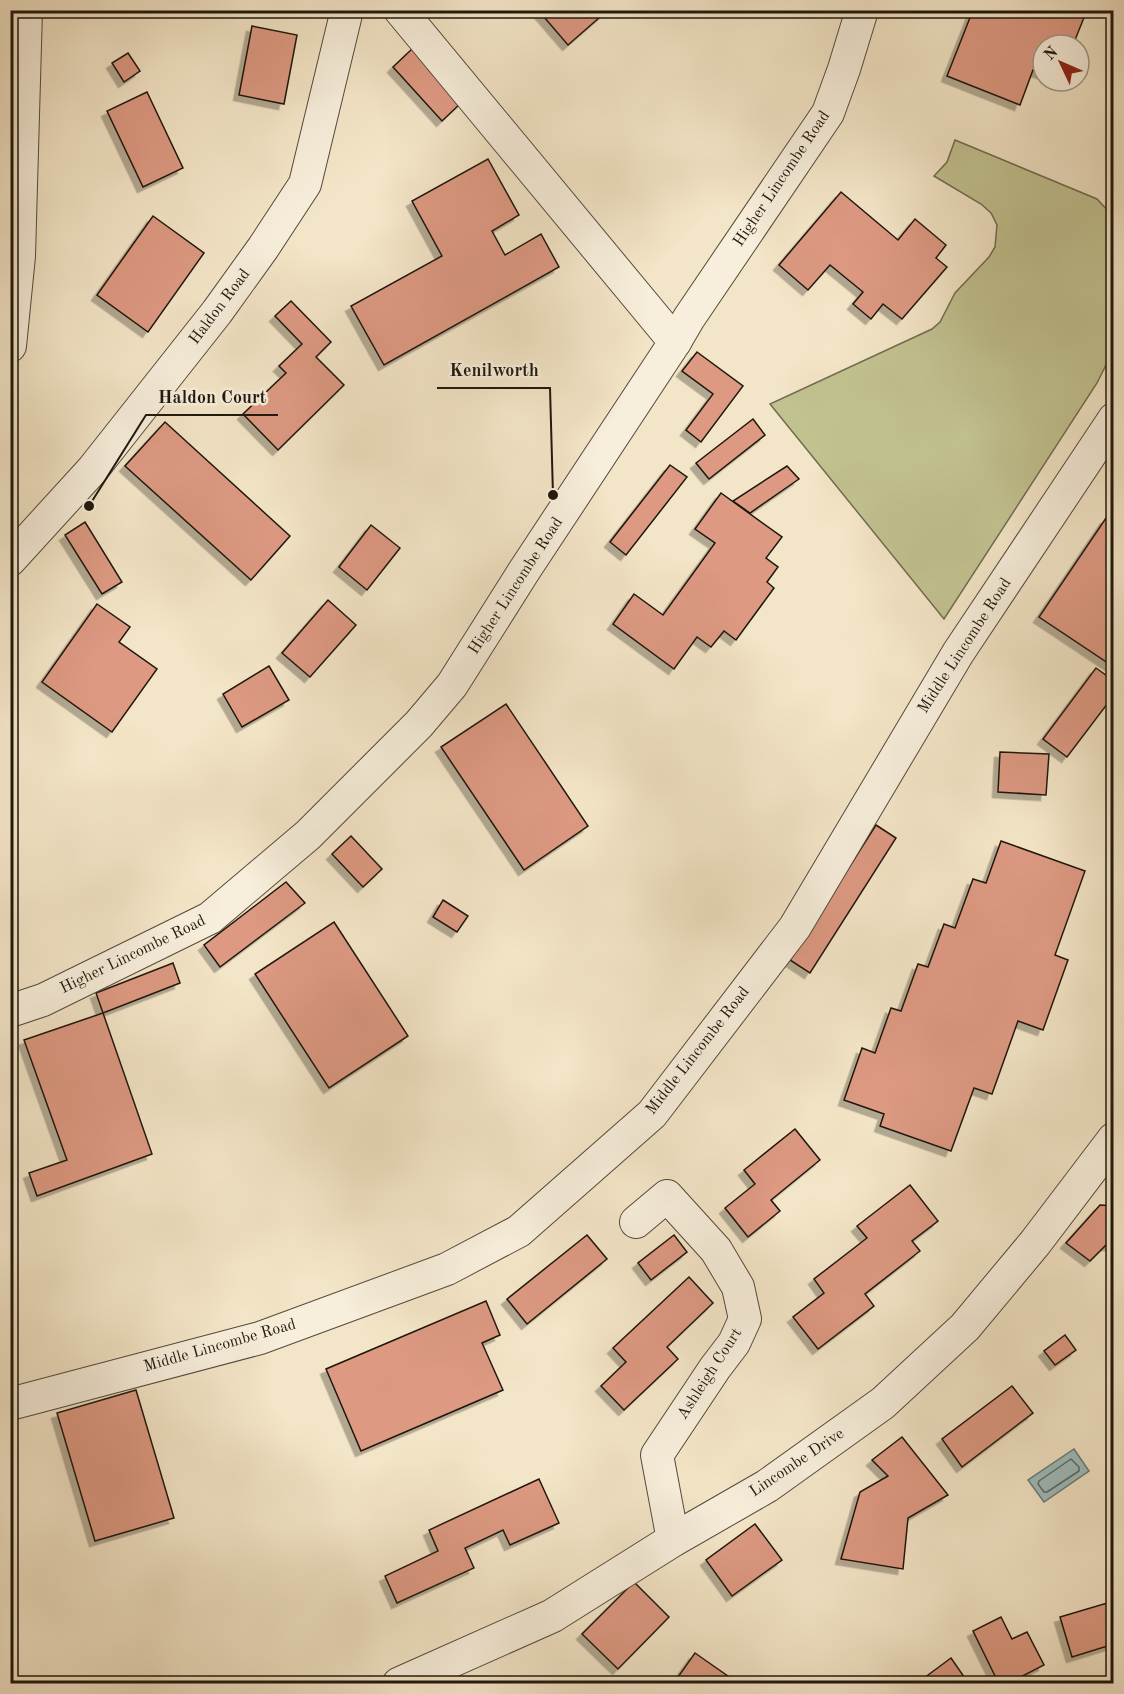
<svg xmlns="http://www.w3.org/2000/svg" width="1124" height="1694" font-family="'Old Standard TT',serif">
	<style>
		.green { fill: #c2c291; stroke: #706c4f; stroke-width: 1.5 }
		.water { fill: #9ebdbe; stroke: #6b7b77; stroke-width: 1.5 }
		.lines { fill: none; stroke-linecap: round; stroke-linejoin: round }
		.shore { stroke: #5e6a66; stroke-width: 1.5 }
		.building { fill: #dd9982; stroke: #1f170d; stroke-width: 1.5; filter: url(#shadow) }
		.minor-casing { stroke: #544a3c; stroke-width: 34 }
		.tertiary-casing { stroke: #544a3c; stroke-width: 35 }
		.minor { stroke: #f7eedb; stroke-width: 32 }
		.tertiary { stroke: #f7eedb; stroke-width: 33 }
		.labels { text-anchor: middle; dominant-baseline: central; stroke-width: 5; stroke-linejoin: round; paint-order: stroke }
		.street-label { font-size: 16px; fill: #1f170d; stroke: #f7eedb }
		.leader { fill: none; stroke: #1f170d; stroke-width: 2 }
		.callout-dot { fill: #1f170d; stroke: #f7eedb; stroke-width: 2 }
		.callout-label { font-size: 18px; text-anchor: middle; font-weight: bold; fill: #1f170d; stroke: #f7eedb; stroke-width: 5; stroke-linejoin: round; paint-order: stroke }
	</style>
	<defs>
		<filter id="shadow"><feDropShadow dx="-5.5" dy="5.5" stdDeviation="0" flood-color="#0004"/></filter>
	</defs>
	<rect width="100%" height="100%" fill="#f3e5c7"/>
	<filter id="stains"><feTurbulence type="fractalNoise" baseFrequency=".00333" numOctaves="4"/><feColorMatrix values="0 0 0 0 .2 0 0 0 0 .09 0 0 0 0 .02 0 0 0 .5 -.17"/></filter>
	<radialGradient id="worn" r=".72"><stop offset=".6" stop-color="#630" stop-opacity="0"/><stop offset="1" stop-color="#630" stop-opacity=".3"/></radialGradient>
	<!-- green -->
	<polygon class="green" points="955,140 1097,199 1113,216 1113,351 1097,383 944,619 770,404 932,329 940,322 955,293 989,257 995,247 997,225 991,213 981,204 934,176 947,162"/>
	<!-- water -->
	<polygon class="water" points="1074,1449 1089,1471 1044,1502 1028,1480"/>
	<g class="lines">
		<!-- shore -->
		<polygon class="shore" points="1071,1459 1079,1467 1079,1471 1047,1492 1044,1492 1038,1484 1039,1481"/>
	</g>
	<!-- building -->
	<g class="building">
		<polygon points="538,10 608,10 568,45"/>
		<polygon points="973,10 995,10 1000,13 1001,10 1087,10 1073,45 1043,45 1043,73 1033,70 1020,105 947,76"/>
		<polygon points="252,26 297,35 284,104 239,95"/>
		<polygon points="413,48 462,102 442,121 393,67"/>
		<polygon points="128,53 140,71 124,82 112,63"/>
		<polygon points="147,92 183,168 143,187 107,111"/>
		<polygon points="488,159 519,215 492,231 505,255 541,234 559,267 384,365 351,306 442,256 412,201"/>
		<polygon points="841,192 898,240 915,219 946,245 936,258 947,267 902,319 883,304 871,319 853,304 863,292 830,265 808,290 779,265"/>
		<polygon points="153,216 204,253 148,332 97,295"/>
		<polygon points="291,301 331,342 316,357 344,385 278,450 243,414 286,373 279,366 302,344 275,316"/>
		<polygon points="697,352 743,386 701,442 686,430 713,394 682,371"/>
		<polygon points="753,419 765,435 709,479 696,463"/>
		<polygon points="165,422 290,536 251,580 125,466"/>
		<polygon points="670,465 687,477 626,555 610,542"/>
		<polygon points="787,466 799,479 750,513 733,501"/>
		<polygon points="721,493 782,537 766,558 778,567 767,582 774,588 736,640 724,631 711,647 697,637 674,669 613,624 634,594 663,615 715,543 695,529"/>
		<polygon points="1106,518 1114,523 1114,667 1039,617"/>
		<polygon points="85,522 122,582 102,594 65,535"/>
		<polygon points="371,525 400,548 367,590 339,567"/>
		<polygon points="328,600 356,625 310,677 282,653"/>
		<polygon points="97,604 130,627 119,642 157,669 112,732 42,682"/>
		<polygon points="269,666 289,700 242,727 223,694"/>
		<polygon points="1096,668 1114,681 1114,695 1067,757 1043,739"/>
		<polygon points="506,704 588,826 524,870 441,747"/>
		<polygon points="1000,752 1049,754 1046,795 998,792"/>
		<polygon points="876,825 896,838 810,973 790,960"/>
		<polygon points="351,836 382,869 363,887 332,854"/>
		<polygon points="1001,841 1085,871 1055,955 1068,960 1043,1030 1018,1021 992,1094 974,1088 951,1151 880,1126 884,1114 844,1100 862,1048 875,1053 891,1008 901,1011 918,964 928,967 944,924 955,928 973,879 986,883"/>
		<polygon points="286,882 305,903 220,967 204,945"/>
		<polygon points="443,900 468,916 457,932 433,917"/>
		<polygon points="334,922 408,1036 329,1088 255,974"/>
		<polygon points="173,963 180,983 103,1013 96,993"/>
		<polygon points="103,1013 152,1154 37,1196 29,1173 67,1160 24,1040"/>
		<polygon points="795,1129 820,1160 771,1200 780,1211 748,1237 725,1208 755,1184 744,1170"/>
		<polygon points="910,1185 938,1221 912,1241 920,1251 865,1294 874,1306 818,1349 793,1317 824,1293 814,1279 867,1238 857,1226"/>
		<polygon points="1100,1205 1114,1206 1114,1245 1106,1245 1090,1261 1066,1243"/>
		<polygon points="587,1235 607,1259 527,1324 507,1299"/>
		<polygon points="674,1235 687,1252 651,1280 638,1263"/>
		<polygon points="689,1277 713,1303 667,1347 678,1359 624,1410 601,1386 626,1362 613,1348"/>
		<polygon points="486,1301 500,1335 482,1343 503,1390 361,1451 326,1369"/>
		<polygon points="1065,1335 1076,1350 1055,1365 1044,1351"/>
		<polygon points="1012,1386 1033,1413 962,1467 942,1439"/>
		<polygon points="136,1390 174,1518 95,1541 57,1413"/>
		<polygon points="902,1437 948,1495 908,1518 903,1569 841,1559 860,1492 888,1476 872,1460"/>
		<polygon points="539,1479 559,1523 510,1545 503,1530 465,1548 474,1568 397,1603 385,1576 438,1551 429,1530"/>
		<polygon points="755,1524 782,1560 732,1596 706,1560"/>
		<polygon points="634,1582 669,1617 618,1669 582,1634"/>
		<polygon points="1114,1601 1114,1644 1072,1657 1060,1617"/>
		<polygon points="1001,1617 1012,1639 1027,1632 1044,1665 1007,1684 999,1684 973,1631"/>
		<polygon points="695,1653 732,1679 728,1684 673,1684"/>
		<polygon points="951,1658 969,1684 916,1684"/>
	</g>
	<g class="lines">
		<!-- minor casing -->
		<g class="minor-casing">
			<g id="minor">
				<polyline points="400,10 675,342"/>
				<polyline points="10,346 19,256 26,10"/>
				<polyline points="10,560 93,469 217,312 263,248 305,184 347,10"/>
				<polyline points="10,1011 43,1000 210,918 308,835 419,724 452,685 524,571 675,342 689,318 828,113 844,69 862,10"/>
				<polyline points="636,1222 667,1196 716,1250 738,1287 745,1319 734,1343 715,1368 657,1455 673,1540"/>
				<polyline points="10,1404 260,1338 447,1269 519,1231 652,1114 795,927 958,653 1114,419"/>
			</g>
		</g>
		<!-- tertiary casing -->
		<g class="tertiary-casing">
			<polyline id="tertiary" points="399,1684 552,1616 673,1540 767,1486 883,1403 965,1327 1035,1243 1114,1139"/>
		</g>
		<!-- minor -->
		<use href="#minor" class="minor"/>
		<!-- tertiary -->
		<use href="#tertiary" class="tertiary"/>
	</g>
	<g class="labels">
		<!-- street labels -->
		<g class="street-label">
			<text transform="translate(782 179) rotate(-56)">Higher Lincombe Road</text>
			<text transform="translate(220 307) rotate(-53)">Haldon Road</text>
			<text transform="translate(516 586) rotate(-57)">Higher Lincombe Road</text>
			<text transform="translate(965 646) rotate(-57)">Middle Lincombe Road</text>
			<text transform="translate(133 955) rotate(-26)">Higher Lincombe Road</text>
			<text transform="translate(698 1051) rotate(-52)">Middle Lincombe Road</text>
			<text transform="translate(220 1346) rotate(-16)">Middle Lincombe Road</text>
			<text transform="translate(710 1374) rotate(-57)">Ashleigh Court</text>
			<text transform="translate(797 1463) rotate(-34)">Lincombe Drive</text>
		</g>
	</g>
	<!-- callouts -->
	<path class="leader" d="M553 495L550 388H437M89 506L146 415H278"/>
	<g class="callout-dot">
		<circle cx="553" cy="495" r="6"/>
		<circle cx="89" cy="506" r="6"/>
	</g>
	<g class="callout-label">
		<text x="494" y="376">Kenilworth</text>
		<text x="212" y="403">Haldon Court</text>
	</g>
	<!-- margin -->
	<rect width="1124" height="1694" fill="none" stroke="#f3e5c7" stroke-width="36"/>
	<rect x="12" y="12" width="1100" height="1670" fill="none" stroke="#1f170d" stroke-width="3"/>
	<rect x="18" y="18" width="1088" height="1658" fill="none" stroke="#1f170d" stroke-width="1.5"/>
	<!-- north arrow -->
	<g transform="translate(1061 63) rotate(314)"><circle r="28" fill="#f7eedb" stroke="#a19889" stroke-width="1.5"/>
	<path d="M0-4.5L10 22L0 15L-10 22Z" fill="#8f2418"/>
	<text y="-9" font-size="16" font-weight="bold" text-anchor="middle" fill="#1f170d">N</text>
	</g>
	<rect width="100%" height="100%" filter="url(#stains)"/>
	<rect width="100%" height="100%" fill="url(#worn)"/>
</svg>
